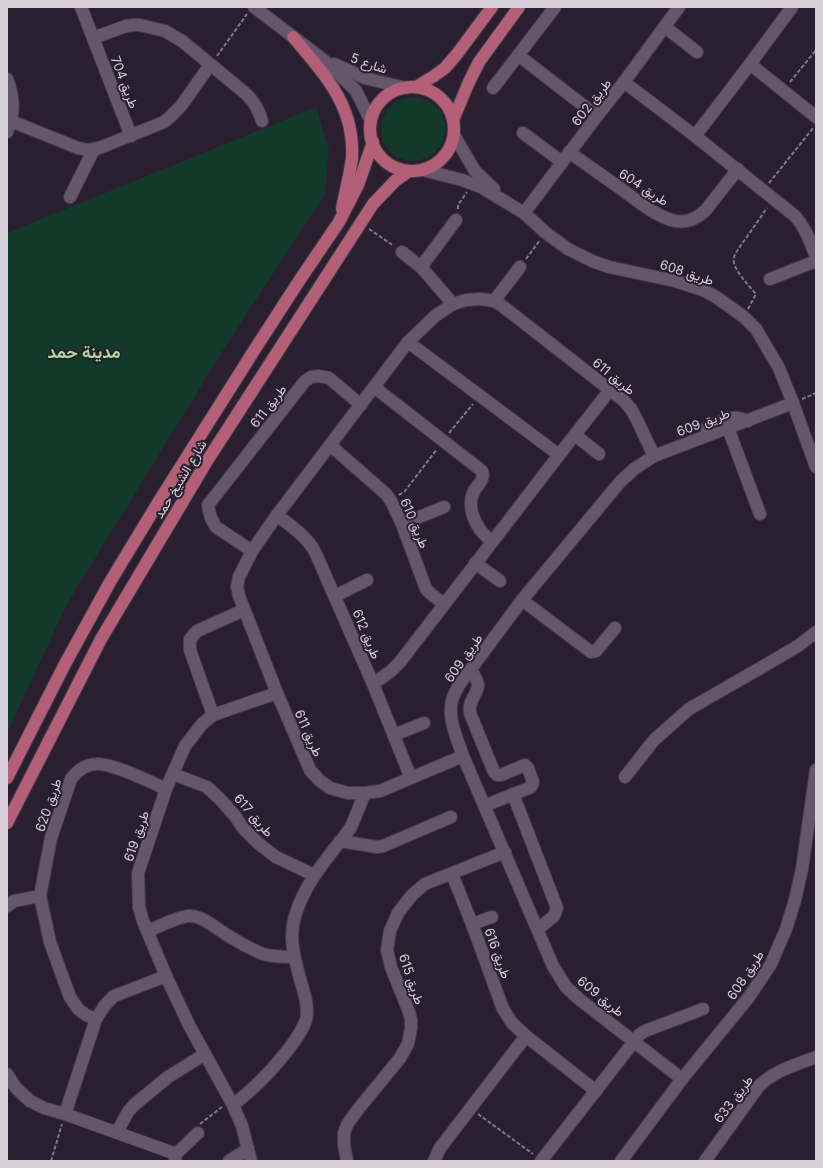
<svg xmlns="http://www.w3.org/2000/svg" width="823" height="1168" font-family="Inter,Vazirmatn,sans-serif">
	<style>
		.green { fill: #13392a }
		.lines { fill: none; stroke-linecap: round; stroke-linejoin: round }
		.minor-casing { stroke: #453c49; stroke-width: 14 }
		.major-casing { stroke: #453c49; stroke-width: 14 }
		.path { stroke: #817985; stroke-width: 2; stroke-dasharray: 4 2; stroke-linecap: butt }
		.minor { stroke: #635769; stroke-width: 12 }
		.major { stroke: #b35f77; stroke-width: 12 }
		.labels { text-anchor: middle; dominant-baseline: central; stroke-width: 4; stroke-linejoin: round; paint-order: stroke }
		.street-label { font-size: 13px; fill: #d6cfd9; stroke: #291f2f }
		.district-label { font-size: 17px; font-weight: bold; fill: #aadc9e; stroke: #291f2f }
	</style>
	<rect width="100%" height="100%" fill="#291f2f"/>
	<!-- green -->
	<g class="green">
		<circle cx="413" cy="129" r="32"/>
		<polygon points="316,107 329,150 325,194 222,352 67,604 7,733 7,233"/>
	</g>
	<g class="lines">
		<!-- minor casing -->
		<g class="minor-casing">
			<g id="minor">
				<polyline points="81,7 131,136"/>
				<polyline points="254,7 325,61 348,83 356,91 371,121"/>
				<polyline points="665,27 697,52"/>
				<path d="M93,38l33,-12 7,-1h7l25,6 17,10 63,52c9,8 14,17 17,28"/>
				<polyline points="518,55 597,116"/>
				<polyline points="334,64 365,78 405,88"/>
				<polyline points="750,64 816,117"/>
				<path d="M7,79c7,18 8,34 0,53"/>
				<path d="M624,82l71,54 100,80c11,12 15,26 21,41"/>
				<polyline points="493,88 555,7"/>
				<polyline points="11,121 78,148 88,150 99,148 164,122 170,117 181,106 210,65"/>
				<polyline points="523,133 562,162"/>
				<polyline points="454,135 475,171 494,189"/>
				<polyline points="695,136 750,64 792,7"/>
				<path d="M569,152c18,13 37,26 55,39 15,11 29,23 47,29 13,4 24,0 34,-9l33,-42"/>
				<polyline points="423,170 462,180 481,187 524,213 546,233 568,249 592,261 609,267 675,281 703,290 716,297 744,317 756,329 779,368 793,403 816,467"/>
				<polyline points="70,197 94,149"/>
				<polyline points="524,213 597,116 624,82 679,7"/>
				<polyline points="402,252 421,267"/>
				<polyline points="770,279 816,261"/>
				<polyline points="494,301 520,267"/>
				<polyline points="453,304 421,267 456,220"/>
				<polyline points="408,342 559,455"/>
				<path d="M374,387l108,84c3,9 -4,13 -8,20 -6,12 -2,26 5,37 3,5 9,10 13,14"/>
				<path d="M706,428c16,-7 25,-15 42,-7"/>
				<polyline points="728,428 760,514"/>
				<polyline points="575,435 599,454"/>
				<polyline points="330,445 386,494 391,501 402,524 426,589 431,594 444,604"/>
				<path d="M277,515c15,12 31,22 39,39l57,130 38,94"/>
				<polyline points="402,524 444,507"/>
				<path d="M252,551l-36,-24c-5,-7 -7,-13 -8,-22l97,-124 6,-4 8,-1 10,2 32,27"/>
				<polyline points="475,563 500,581"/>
				<polyline points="335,596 367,580"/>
				<polyline points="522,600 591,652 596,651 615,628"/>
				<path d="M471,670c2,4 7,10 7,15 -1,11 -10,15 -8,28l24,59 3,3h4l24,-10 3,3 5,14 -2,5 -2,1 -45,18"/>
				<polyline points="373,684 391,671 400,662 559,455 610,390"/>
				<polyline points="213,715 190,650 190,639 197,631 244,610"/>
				<polyline points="394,735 424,723"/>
				<polyline points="463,756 380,791 365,793 348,793 330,788 319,780 310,770 277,693 239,596 237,586 239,577 252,551 277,515 408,342 435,316 453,304 466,300 481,299 494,301 501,305 623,400 631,409 638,422 654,456"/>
				<polyline points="173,774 207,787 220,799 235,816 243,828 259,844 276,857 314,875"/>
				<polyline points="625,777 654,740 689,709 762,667 798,646 816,632"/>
				<polyline points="513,794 557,908 554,916 538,929"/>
				<polyline points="340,841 377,847 383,846 451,817"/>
				<polyline points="452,874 472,924 503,1009 512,1023 526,1036 596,1091"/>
				<polyline points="7,906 14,901 40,896"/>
				<polyline points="472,924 492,917"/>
				<path d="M148,931c12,-5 29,-14 41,-15 13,-1 28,13 38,19 11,7 24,14 36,19 10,3 20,3 31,3"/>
				<path d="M96,1019l-10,-4 -8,-6 -8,-12 -20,-55 -10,-46 11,-58 20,-59c6,-8 15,-15 26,-15 15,-1 54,18 69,25"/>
				<polyline points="7,1074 16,1088 30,1101 44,1108 65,1114 176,1154"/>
				<path d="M682,1079l-103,-80 -13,-12 -13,-21 -90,-210c-6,-18 -17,-40 -10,-59 2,-4 4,-8 6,-12l63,-85 98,-118 14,-13 20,-13 139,-53"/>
				<path d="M233,1105c22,-17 37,-32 54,-54 7,-9 15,-19 19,-31 3,-13 -2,-28 -6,-41 -6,-22 -12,-43 -4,-66 8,-25 22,-43 38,-64 6,-7 12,-15 17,-22 5,-11 9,-23 14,-34"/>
				<polyline points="65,1114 96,1019 105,1005 114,996 166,976"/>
				<polyline points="117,1132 128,1112 134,1105 168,1077 205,1054"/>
				<polyline points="175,1160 176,1154 198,1133"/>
				<polyline points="229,1161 248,1149"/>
				<polyline points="251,1161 242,1126 233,1105 189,1025 166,976 143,921 139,907 138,873 166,789 185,746 202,724 213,715 277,693"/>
				<polyline points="347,1161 344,1145 344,1133 348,1123 360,1107 400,1058 408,1044 411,1028 411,1020 409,1012 391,967 387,950 390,931 398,913 412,895 425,884 505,852"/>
				<polyline points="434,1161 440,1148 526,1036"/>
				<polyline points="541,1161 639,1035 645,1031 703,1009"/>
				<polyline points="621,1161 682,1079 749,997 771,964 786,929 795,900 802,869 816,770"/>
				<path d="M705,1161l54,-75c16,-16 37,-21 57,-29"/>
			</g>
		</g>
		<!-- major casing -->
		<g class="major-casing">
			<g id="major">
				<path d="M293,37c31,37 62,68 59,121 -2,17 -7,34 -10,51"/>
				<polyline points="416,87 434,76 445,68 457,54 492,7"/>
				<circle cx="412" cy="129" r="42"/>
				<polyline points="453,120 469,82 479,62 519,7"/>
				<polyline points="7,778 65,664 110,582 159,501 255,349 299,281 339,222 358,185 373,142"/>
				<polyline points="7,823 101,639 207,461 373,204 395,181 409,171"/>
			</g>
		</g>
		<!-- path -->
		<g class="path">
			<polyline points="217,56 247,14"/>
			<polyline points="790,82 816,50"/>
			<polyline points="769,183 814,127"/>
			<polyline points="458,209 458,205 467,192"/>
			<polyline points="369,229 394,246"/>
			<polyline points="526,259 540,240"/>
			<path d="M748,309l8,-15c-7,-8 -20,-22 -22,-31 -1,-5 1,-9 3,-12l30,-43"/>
			<polyline points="802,399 816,393"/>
			<polyline points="449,433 473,404"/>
			<polyline points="399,495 405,491 437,449"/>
			<polyline points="478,1114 533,1154"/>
			<polyline points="200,1124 222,1107"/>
			<polyline points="51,1161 62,1124"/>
		</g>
		<!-- minor -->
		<use href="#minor" class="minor"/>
		<!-- major -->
		<use href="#major" class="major"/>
	</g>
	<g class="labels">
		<!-- street labels -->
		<g class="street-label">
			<text transform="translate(369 63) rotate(19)">شارع 5</text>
			<text transform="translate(125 82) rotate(69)">طريق 704</text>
			<text transform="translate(591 102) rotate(-52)">طريق 602</text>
			<text transform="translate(644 187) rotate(33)">طريق 604</text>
			<text transform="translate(687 272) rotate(18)">طريق 608</text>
			<text transform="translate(614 376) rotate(39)">طريق 611</text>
			<text transform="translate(268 406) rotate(-52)">طريق 611</text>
			<text transform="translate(703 422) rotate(-21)">طريق 609</text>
			<text transform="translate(180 479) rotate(-59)">شارع الشيخ حمد</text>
			<text transform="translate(415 523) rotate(67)">طريق 610</text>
			<text transform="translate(367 634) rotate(67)">طريق 612</text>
			<text transform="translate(463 658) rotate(-55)">طريق 609</text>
			<text transform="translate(309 733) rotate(66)">طريق 611</text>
			<text transform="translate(48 805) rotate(-71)">طريق 620</text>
			<text transform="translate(254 815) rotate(49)">طريق 617</text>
			<text transform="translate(136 836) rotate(-71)">طريق 619</text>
			<text transform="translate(498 953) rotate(70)">طريق 616</text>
			<text transform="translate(745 975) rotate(-57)">طريق 608</text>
			<text transform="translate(412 979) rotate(71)">طريق 615</text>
			<text transform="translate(601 996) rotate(39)">طريق 609</text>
			<text transform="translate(733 1099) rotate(-53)">طريق 633</text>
		</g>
		<!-- district labels -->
		<g class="district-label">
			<text x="84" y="352">مدينة حمد</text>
		</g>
	</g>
	<!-- border -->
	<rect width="823" height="1168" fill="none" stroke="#d6cfd9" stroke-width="16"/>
</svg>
